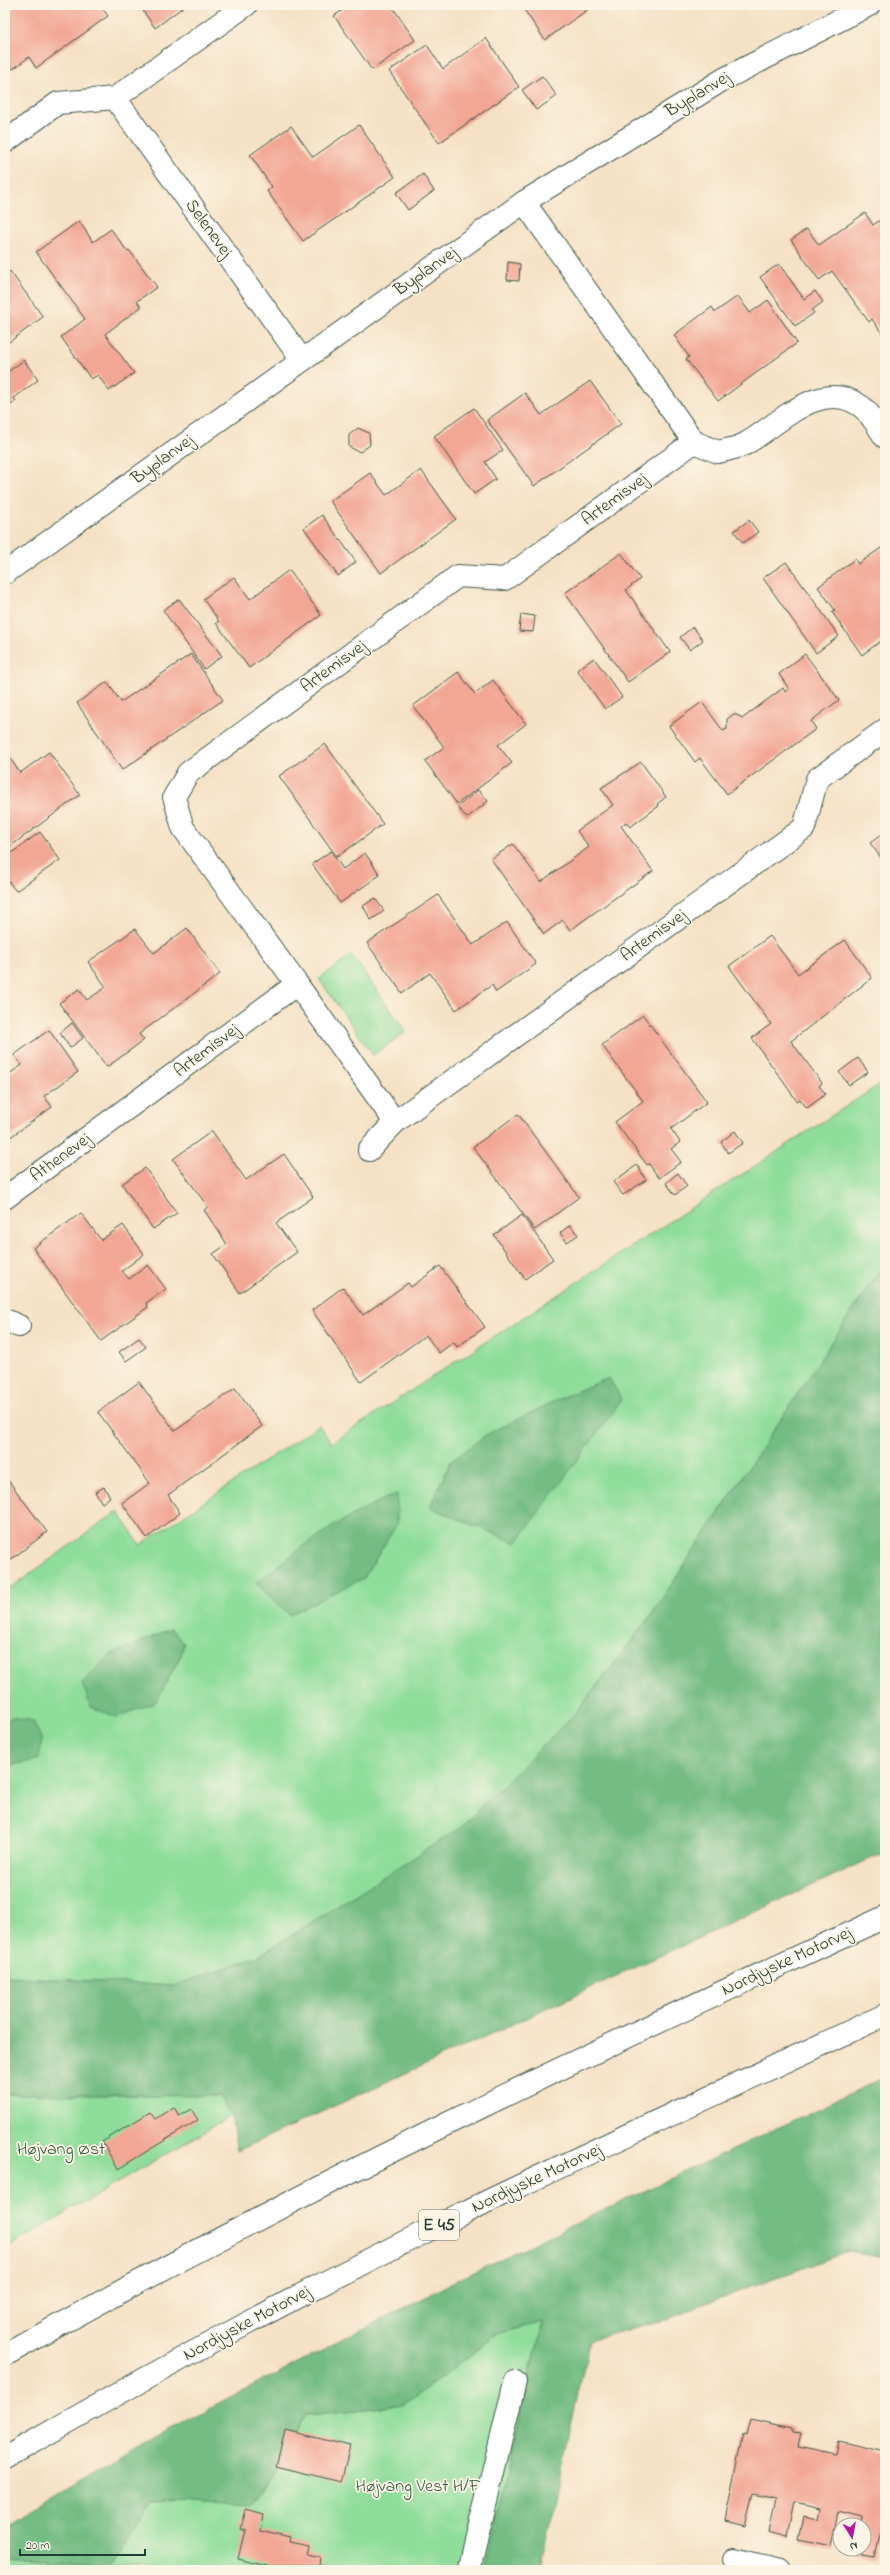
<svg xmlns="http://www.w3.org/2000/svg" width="890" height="2575" font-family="'Indie Flower',sans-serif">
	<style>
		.green { fill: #8fdd9b; stroke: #578d68 }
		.forest { fill: #73bc83; stroke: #497c5c }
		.building { fill: #f2a694 }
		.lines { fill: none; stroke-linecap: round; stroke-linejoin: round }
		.service-casing { stroke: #3f564a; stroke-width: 24 }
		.minor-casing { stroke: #3f564a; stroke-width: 24 }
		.tertiary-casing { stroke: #3f564a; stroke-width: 24 }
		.motorway-casing { stroke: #3f564a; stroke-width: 24 }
		.service { stroke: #fff; stroke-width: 22 }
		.minor { stroke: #fff; stroke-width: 22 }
		.tertiary { stroke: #fff; stroke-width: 22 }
		.motorway { stroke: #fff; stroke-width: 22 }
		.labels { text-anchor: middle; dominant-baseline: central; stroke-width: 3.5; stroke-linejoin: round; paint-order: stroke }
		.shield { fill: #fcf5e5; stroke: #617469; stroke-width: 1 }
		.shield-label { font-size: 17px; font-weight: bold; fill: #1f3d34 }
		.street-label { font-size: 18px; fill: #1f3d34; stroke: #fcf5e5 }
		.park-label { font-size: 18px; fill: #355d49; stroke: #fcf5e5 }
	</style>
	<rect width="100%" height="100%" fill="#fcf5e5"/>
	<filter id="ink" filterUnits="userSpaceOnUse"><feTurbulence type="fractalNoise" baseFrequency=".025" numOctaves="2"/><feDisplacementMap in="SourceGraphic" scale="8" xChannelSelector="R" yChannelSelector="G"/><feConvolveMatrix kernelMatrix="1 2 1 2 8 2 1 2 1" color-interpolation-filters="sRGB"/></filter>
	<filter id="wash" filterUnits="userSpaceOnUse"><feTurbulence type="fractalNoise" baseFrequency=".012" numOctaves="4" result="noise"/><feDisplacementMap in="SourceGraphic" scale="16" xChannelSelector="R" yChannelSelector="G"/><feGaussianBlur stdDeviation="0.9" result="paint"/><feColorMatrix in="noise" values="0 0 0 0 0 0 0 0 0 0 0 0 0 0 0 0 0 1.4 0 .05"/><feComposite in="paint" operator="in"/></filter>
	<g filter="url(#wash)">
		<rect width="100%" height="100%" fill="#f5e1c5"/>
		<!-- green -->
		<g class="green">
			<polygon points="352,955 406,1032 373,1055 319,979"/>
			<polygon points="885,1081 885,1265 879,1271 648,1620 578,1710 460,1828 259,1956 173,1986 5,1976 5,1592 118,1511 140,1545 319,1425 331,1443"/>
			<polygon points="5,2094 220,2096 231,2116 5,2249"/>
			<polygon points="543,2322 484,2570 5,2570 5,2557 113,2567 151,2499 249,2508 306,2415 404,2405 499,2333"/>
		</g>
		<!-- forest -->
		<g class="forest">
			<polygon points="885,1265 885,1852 237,2151 231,2116 220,2096 5,2094 5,1976 173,1986 259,1956 460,1828 578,1710 648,1620 879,1271"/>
			<polygon points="609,1378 622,1400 516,1543 430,1507 451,1461 486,1435 565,1396"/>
			<path d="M397,1494v30l-33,54 -75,37 -33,-32c44,-36 88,-68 141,-89z"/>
			<polygon points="171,1629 184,1643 181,1655 156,1702 117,1717 91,1707 82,1683 110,1655"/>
			<polygon points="12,1717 33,1721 42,1740 39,1759 5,1767 5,1722"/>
			<polygon points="885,2077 885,2257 849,2251 669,2318 590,2340 539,2570 484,2570 543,2322 499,2333 404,2405 306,2415 249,2508 151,2499 114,2567 5,2557 5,2525 159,2435 469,2274"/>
		</g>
		<g id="blocks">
			<!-- building -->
			<g class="building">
				<polygon points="5,5 100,5 108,16 36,68 29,57 13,69 5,61"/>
				<polygon points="139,5 186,5 155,28"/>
				<polygon points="350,5 391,5 415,40 372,70 334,16"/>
				<polygon points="521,5 594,5 545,40"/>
				<polygon points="486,38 519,87 439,143 389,71 427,45 443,69"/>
				<polygon points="542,76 557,96 536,110 522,90"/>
				<polygon points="359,125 395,177 303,241 267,191 272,187 250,155 291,126 313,157"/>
				<polygon points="423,174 434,191 408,210 396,193"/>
				<polygon points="865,213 873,225 885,217 885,338 872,319 869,322 832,271 819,280 791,240 807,229 819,245"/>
				<polygon points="79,221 93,242 111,229 127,251 129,250 157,287 137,301 141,307 105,334 134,373 109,391 98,375 91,379 61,337 85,319 36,252"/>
				<polygon points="508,262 520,264 519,281 507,280"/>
				<polygon points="779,264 804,299 815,291 823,302 812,310 814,313 795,326 760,277"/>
				<polygon points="10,271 43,317 5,345 5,275"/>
				<polygon points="738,296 750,313 768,300 797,343 718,401 686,359 689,357 674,335 712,307 715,312"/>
				<polygon points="24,360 38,380 14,398 16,401 5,409 5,374"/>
				<polygon points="590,381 621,424 534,486 487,420 525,393 541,415"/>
				<polygon points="474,408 503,450 485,462 496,479 474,494 434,436"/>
				<polygon points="358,428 369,433 370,445 360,452 349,447 349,435"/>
				<polygon points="421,470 456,519 381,573 330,501 370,473 386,495"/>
				<polygon points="322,515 356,562 338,576 304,528"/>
				<polygon points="749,520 758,532 743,543 734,531"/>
				<polygon points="881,548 885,554 885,638 862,655 832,612 835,610 818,587 855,559 858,564"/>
				<polygon points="621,553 640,579 626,590 670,652 628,682 565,593"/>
				<polygon points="786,562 839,636 816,653 763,578"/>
				<polygon points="289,570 321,615 249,668 216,623 219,621 203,599 234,577 250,599"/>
				<polygon points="179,599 222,656 204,669 163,610"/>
				<polygon points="521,614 535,616 533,632 519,631"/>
				<polygon points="693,627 703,640 690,650 680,637"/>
				<polygon points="191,654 223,700 122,770 77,703 107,682 121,702"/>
				<polygon points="805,654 839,700 811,721 816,729 727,794 700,758 695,762 669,726 702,702 723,731 727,729 727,719 734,714 743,718 783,688 785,692 789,689 779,674"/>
				<polygon points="594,658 622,697 605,709 577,670"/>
				<polygon points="458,672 475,694 493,680 526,724 498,745 512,763 457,804 425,761 444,747 413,706"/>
				<polygon points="325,744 383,824 337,857 279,776"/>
				<polygon points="5,751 20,773 49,752 80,795 8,848 5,843"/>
				<polygon points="641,762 666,797 657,804 659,806 630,827 626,822 621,826 653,871 570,930 563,920 544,934 491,859 513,844 541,882 589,847 577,831 613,805 601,788"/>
				<polygon points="478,790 488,801 467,818 457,807"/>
				<polygon points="40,832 60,860 16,891 5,877 5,858"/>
				<polygon points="885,832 885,863 870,843"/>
				<polygon points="331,851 343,869 365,853 380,875 340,903 312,864"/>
				<polygon points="438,895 473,945 507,922 536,964 496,992 492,985 456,1010 430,973 402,993 367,943"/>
				<polygon points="375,898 384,911 371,920 363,906"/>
				<polygon points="187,928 220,974 139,1034 144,1040 107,1067 59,1003 79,989 87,1000 106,987 88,962 135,929 154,953"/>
				<polygon points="770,936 798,974 845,940 872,978 791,1041 822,1083 819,1086 826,1094 807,1108 800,1099 797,1101 752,1038 771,1024 729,966"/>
				<polygon points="643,1015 707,1102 671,1129 680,1142 671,1149 681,1162 659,1178 649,1164 647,1165 615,1122 643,1101 602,1045"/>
				<polygon points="72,1023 83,1038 70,1048 60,1033"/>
				<polygon points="49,1030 78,1072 44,1096 52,1107 5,1141 5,1077 22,1065 14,1055"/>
				<polygon points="858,1058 868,1072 849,1085 839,1072"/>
				<polygon points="518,1114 579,1197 535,1230 473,1147"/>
				<polygon points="212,1131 246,1180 284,1154 313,1197 276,1223 297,1252 240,1293 213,1254 227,1244 204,1210 208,1207 173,1159"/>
				<polygon points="735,1131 743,1143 728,1153 721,1142"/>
				<polygon points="637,1165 646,1180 623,1195 613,1182"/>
				<polygon points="145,1168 177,1213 153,1229 122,1184"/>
				<polygon points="678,1173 687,1186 675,1195 666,1183"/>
				<polygon points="81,1213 101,1240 123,1225 144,1254 122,1271 129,1279 148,1265 166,1289 146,1303 148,1307 101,1341 33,1248"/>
				<polygon points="522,1215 553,1259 525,1279 494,1235"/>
				<polygon points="570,1225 578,1235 567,1242 560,1233"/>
				<polygon points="440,1266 485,1327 457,1347 454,1342 439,1353 426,1335 361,1382 312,1310 343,1287 363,1315 408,1283 411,1287"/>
				<polygon points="139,1338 146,1347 126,1361 119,1352"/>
				<polygon points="139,1382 175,1431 235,1388 262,1426 168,1495 180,1513 147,1538 122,1503 150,1483 98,1412"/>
				<polygon points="5,1476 47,1532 5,1564"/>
				<polygon points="104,1487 110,1497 102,1503 95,1492"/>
				<polygon points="174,2107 179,2116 191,2109 198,2120 118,2169 102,2142 150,2112 155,2119"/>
				<polygon points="750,2419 793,2428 793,2432 801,2433 798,2446 835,2454 838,2441 885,2452 885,2523 882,2522 874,2557 854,2553 855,2549 864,2549 864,2525 861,2525 862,2518 838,2512 831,2546 799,2539 804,2516 817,2519 819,2508 794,2502 787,2537 768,2532 775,2498 753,2493 745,2526 725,2521 743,2434 746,2435"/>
				<polygon points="285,2430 350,2446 341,2482 276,2466"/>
				<polygon points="245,2510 263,2515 260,2530 290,2537 289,2542 309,2546 307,2554 321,2557 320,2566 336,2570 272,2570 271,2567 238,2559 245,2531 240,2529"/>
			</g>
		</g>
	</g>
	<g filter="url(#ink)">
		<use href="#blocks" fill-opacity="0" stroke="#3f564a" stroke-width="1"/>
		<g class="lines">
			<!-- service casing -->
			<g class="service-casing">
				<polyline id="service" points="469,2570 515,2382"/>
			</g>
			<!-- minor casing -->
			<g class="minor-casing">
				<g id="minor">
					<polyline points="115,98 302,360"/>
					<polyline points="5,142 58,103 115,98 246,5"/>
					<path d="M694,442l24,10c9,-2 19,-4 27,-8 34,-19 76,-68 117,-37 9,7 16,20 23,30"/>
					<polyline points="297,984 395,1122 804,828 817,779 885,730"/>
					<polyline points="369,1150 395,1122"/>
					<polyline points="5,1198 297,984 183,828 174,797 188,773 458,576 505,579 694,442 524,202"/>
					<polyline points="5,1320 19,1326"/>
					<polyline points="734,2559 779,2570"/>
				</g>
			</g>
			<!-- tertiary casing -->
			<g class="tertiary-casing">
				<polyline id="tertiary" points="5,573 524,202 724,79 869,5"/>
			</g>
			<!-- motorway casing -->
			<g class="motorway-casing">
				<g id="motorway">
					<path d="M5,2355c286,-160 582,-302 880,-438"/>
					<path d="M5,2458c147,-85 297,-166 450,-241 142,-69 287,-135 430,-202"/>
				</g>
			</g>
			<!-- service -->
			<use href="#service" class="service"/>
			<!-- minor -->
			<use href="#minor" class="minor"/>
			<!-- tertiary -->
			<use href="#tertiary" class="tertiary"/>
			<!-- motorway -->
			<use href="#motorway" class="motorway"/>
		</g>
	</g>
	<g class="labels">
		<!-- shield labels -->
		<rect class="shield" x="419" y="2210" width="40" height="30" rx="3"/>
		<g class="shield-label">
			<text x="439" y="2225">E 45</text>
		</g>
		<!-- street labels -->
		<g class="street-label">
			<text transform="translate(698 95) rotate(-31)">Byplanvej</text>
			<text transform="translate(208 229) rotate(54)">Selenevej</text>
			<text transform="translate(426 272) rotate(-35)">Byplanvej</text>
			<text transform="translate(163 460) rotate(-36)">Byplanvej</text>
			<text transform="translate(615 500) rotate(-36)">Artemisvej</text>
			<text transform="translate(334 667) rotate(-36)">Artemisvej</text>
			<text transform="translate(654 936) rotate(-36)">Artemisvej</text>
			<text transform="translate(207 1051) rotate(-37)">Artemisvej</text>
			<text transform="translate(61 1158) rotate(-36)">Athenevej</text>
			<text transform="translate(787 1962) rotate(-25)">Nordjyske Motorvej</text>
			<text transform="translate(537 2179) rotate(-25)">Nordjyske Motorvej</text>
			<text transform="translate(247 2324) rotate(-28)">Nordjyske Motorvej</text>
		</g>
		<!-- park labels -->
		<g class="park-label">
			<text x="61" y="2150">Højvang Øst</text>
			<text x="418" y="2487">Højvang Vest H/F</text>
		</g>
	</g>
	<!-- margin -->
	<rect width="890" height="2575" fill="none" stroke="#fcf5e5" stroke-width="20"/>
	<!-- north arrow -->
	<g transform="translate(852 2537) rotate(169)"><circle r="19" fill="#fcf5e5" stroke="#a4ab9e"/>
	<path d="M0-3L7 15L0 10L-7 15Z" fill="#b5179e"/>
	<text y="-6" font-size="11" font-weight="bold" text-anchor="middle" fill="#1f3d34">N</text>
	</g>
	<!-- scale -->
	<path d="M20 2549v6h125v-6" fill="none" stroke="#1f3d34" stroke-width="2"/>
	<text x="26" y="2549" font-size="12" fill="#1f3d34" stroke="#fcf5e5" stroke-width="3" paint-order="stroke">20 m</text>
</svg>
